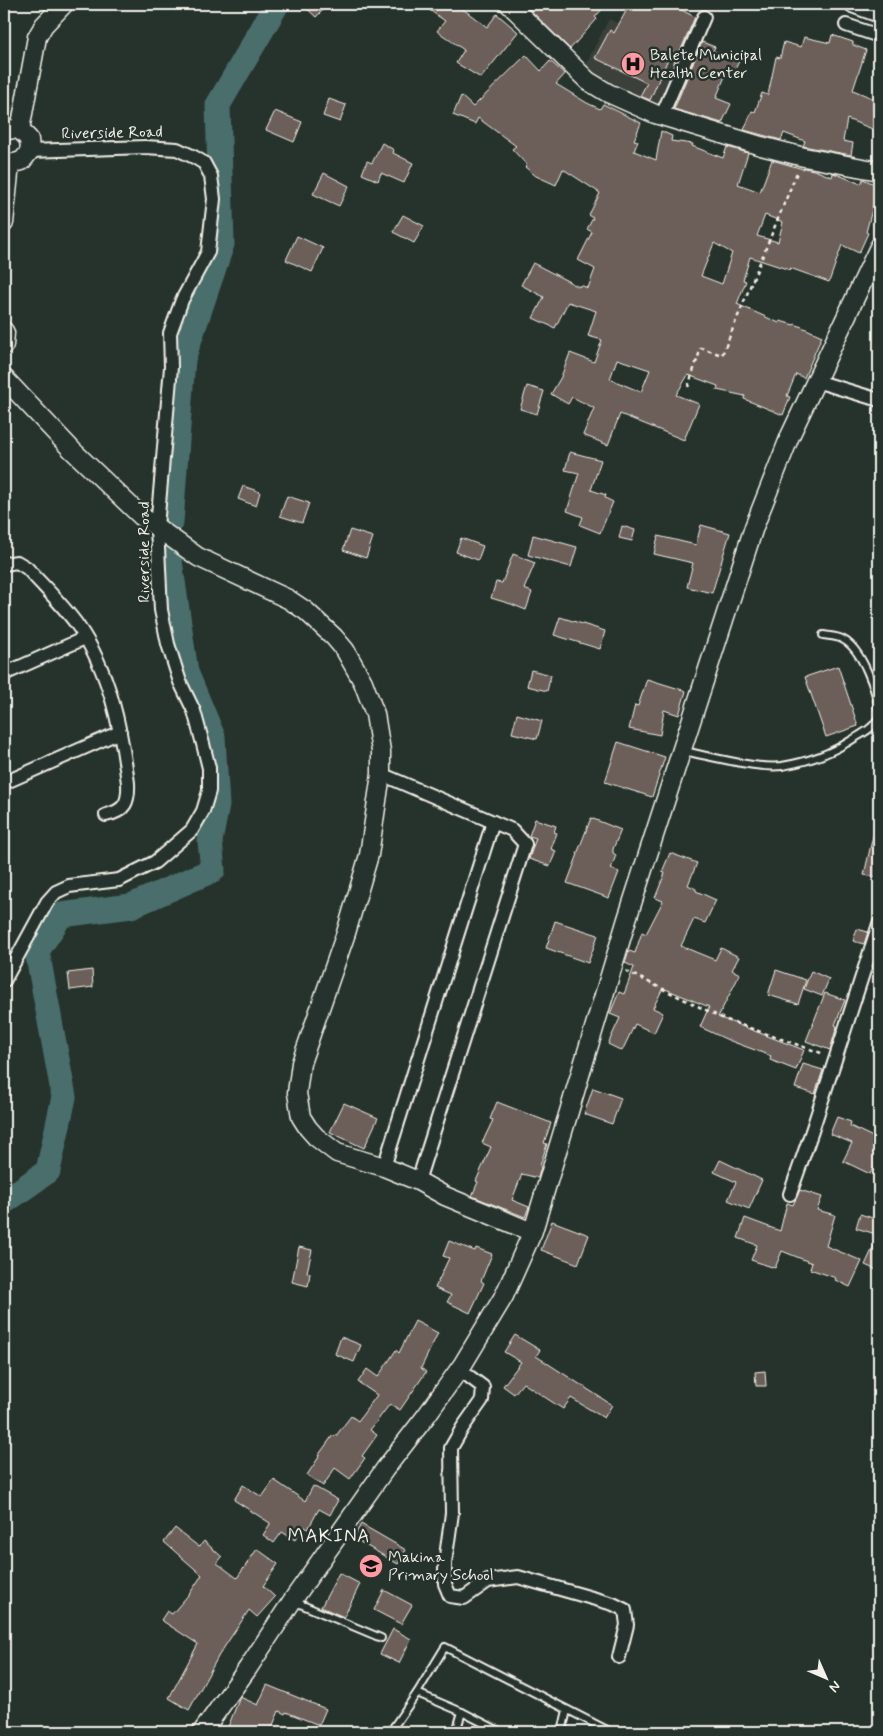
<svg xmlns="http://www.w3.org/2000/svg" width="883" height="1736" font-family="Mynerve,sans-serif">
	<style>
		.built { fill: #3b403a }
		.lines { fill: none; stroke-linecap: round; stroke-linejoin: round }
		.river { stroke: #496e6c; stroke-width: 25 }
		.building { fill: #6c5f5a; stroke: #f4f1e8; fill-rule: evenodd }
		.lane-casing { stroke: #f4f1e8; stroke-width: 10 }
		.street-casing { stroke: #f4f1e8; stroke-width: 16 }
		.secondary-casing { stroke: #f4f1e8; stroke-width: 21 }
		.path { stroke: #f4f1e8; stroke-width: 2.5; stroke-dasharray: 4 4; stroke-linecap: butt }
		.lane { stroke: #26332d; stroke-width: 6 }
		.street { stroke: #26332d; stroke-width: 12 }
		.secondary { stroke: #26332d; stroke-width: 18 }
		.labels { text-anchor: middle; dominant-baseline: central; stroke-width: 5; stroke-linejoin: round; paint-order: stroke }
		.poi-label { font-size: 16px; fill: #f4f1e8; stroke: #26332d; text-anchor: start }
		.street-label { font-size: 16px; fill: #f4f1e8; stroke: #26332d }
		.quarter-label { font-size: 19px; letter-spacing: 1px; fill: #f4f1e8; stroke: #26332d }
	</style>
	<rect width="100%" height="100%" fill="#26332d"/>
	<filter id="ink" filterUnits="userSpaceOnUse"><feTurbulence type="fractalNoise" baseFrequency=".02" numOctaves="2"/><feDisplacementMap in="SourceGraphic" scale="10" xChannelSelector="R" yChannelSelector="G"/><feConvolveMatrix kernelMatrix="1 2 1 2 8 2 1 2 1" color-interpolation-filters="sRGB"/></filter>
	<g filter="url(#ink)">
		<!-- built -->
		<polygon class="built" points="609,19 683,56 658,110 582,72"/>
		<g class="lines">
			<!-- river -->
			<g class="river">
				<polyline points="171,522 183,359 222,244 218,105 277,4"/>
				<polyline points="4,1202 48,1171 64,1097 37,951 61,915 131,906 213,870 210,841 217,805 213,737 186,672 169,554"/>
			</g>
		</g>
		<!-- building -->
		<g class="building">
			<polygon points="302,4 329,4 316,17"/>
			<polygon points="421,4 456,4 487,27 497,14 518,32 481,78 456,63 464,50 437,31 445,21"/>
			<polygon points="524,4 607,4 595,17 597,19 570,49"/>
			<polygon points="630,4 670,4 695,17 673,68 676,53 671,52 650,100 640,96 647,83 595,58 610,30 614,33"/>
			<polygon points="832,35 853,42 853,45 866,50 853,90 879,101 879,120 875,130 847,119 843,141 853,143 851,155 803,146 805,141 784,133 781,140 744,130 752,111 755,112 762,93 768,95 776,57 780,58 784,42 801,47 804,37 830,43"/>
			<polygon points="702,42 715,47 713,51 739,61 732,76 726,74 716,98 731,104 722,123 674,109"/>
			<path d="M526,55l15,16 9,-10 15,13 -9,10 31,19 13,6 3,-5 38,19 -7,17 4,1 -4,10 22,9 5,-29 11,5 -1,5 22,3 -1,2 31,12 4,-11 21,6 -10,31 22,8 12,-32 31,9 1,-1 10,2 18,7 1,-4 3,1 25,10 2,-5 16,7v15l-4,-2 -9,33 2,1 -9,20 -17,-8 -13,37 -39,-14v2l-40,-13 -7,23 3,1 -9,23 42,19 1,-2 14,4 1,-1 27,12 -18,42 -8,-4 -9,22 3,1 -7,18 -39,-16 1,-3 -28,-6 1,-4 -30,-11 -12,20 23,9 -15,36 -64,-26 -12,31 -25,-10 11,-27 -22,-11 -4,7 -17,-10 10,-17 9,-24 24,9 8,-22 -14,-4 8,-25 -28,-9 -13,26 -22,-10 11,-21 -23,-12 12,-22 46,24 1,-2 8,3 7,-19 -17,-9 14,-28 -5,-3 6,-11 -4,-3 11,-22 -37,-24 -7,16 -20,-9 -11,-9 2,-2 -15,-16 4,-3 -38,-28 -3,6 -22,-9 8,-19 12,11zM765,215l18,7 -5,20 -21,-6zM714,243l18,10 -10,31 -21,-8zM617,359l33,11 -9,22 -31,-13z"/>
			<polygon points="329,99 346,105 340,122 323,116"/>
			<polygon points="275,111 302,122 294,142 266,130"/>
			<polygon points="382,143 394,150 393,153 413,163 404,183 381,173 378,181 362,174 367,161 372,163"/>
			<polygon points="324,173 349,186 339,206 313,194"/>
			<polygon points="403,215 424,226 414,243 393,232"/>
			<polygon points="297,236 323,248 312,272 286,260"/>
			<polygon points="527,386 544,391 537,414 520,409"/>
			<polygon points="570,452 601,460 591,490 606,495 605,498 613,502 600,533 580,525 583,517 567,511 579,473 565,470"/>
			<polygon points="243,486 260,492 256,506 238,499"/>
			<polygon points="287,496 309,503 302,523 280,516"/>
			<polygon points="701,525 730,533 712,593 687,587 693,563 654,554 658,536 696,545"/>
			<polygon points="622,526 635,530 632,541 619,538"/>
			<polygon points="350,530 373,537 366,558 343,550"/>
			<polygon points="533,535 577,547 571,567 528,555"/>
			<polygon points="461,538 483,546 478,560 456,552"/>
			<polygon points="513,554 535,563 524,589 532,592 526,610 511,604 491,598 496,582 502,583"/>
			<polygon points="560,617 605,631 600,649 554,635"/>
			<polygon points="838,666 858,726 826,737 805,677"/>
			<polygon points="531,670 551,675 547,691 527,686"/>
			<polygon points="647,679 686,691 679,715 664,710 660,735 629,729 635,705 638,706"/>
			<polygon points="517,714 542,721 537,739 512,733"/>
			<polygon points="618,742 665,757 652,797 605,782"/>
			<polygon points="591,818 621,830 613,849 613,853 616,855 611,869 619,872 609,898 567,883 578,854 577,854"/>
			<polygon points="535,819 556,826 554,832 557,833 551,849 556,851 550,866 529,859 536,838 529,836"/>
			<polygon points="875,827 879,828 879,878 864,875"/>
			<polygon points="670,853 697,863 688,885 696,889 696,891 716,900 705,923 694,919 681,946 715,960 721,948 739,957 732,970 740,974 718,1017 804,1050 796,1070 770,1060 771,1056 728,1040 700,1027 709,1007 663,988 653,1008 663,1013 654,1033 635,1024 622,1051 608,1044 620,1018 610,1014 619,992 624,994 634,967 625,963 629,951 635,953 642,932 646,934 663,901 655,898 665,873 662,872"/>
			<polygon points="555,921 598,935 588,963 546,948"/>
			<polygon points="857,929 868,932 864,944 853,941"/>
			<polygon points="92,970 93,987 70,990 68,973"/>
			<polygon points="776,970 806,980 798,1004 768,995"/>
			<polygon points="811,971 829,979 822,996 804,989"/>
			<polygon points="825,993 845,1000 835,1025 837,1026 830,1050 806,1041"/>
			<polygon points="803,1064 823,1070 815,1094 795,1088"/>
			<polygon points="593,1088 621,1098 612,1124 584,1114"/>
			<polygon points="497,1102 551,1123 544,1143 547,1144 540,1166 541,1167 538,1178 522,1174 512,1200 529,1207 525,1217 472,1196 478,1182 476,1181 491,1147 482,1143 493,1120 490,1119"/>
			<polygon points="344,1103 378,1118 364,1148 330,1132"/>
			<polygon points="837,1117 851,1122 850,1126 879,1140 879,1157 870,1174 843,1161 852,1143 830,1134"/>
			<polygon points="720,1160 762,1180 749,1209 728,1200 736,1182 714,1172"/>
			<polygon points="800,1190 822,1197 817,1210 835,1215 826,1246 862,1261 850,1287 835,1280 836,1278 810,1269 812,1263 782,1251 775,1268 751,1260 757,1245 738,1238 745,1218 780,1231 787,1203 793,1205"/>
			<polygon points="860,1214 879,1220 879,1271 865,1265 879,1235 856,1228"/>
			<polygon points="552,1221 589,1235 578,1264 541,1250"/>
			<polygon points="449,1241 475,1251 476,1248 492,1254 481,1281 484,1283 470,1313 447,1302 451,1295 435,1288 449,1258 443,1256"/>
			<polygon points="299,1247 312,1250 307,1272 310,1273 308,1286 292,1282"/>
			<polygon points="415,1321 438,1333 421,1368 426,1372 400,1410 390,1404 370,1430 377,1435 362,1456 365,1458 350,1479 335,1468 323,1486 307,1475 319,1457 318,1456 333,1435 335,1437 351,1416 358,1421 377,1395 358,1382 367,1369 378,1377 396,1350 399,1353"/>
			<polygon points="515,1335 540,1350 536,1356 612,1405 604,1418 571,1398 563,1409 523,1383 514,1394 503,1386 521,1362 504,1352"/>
			<polygon points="341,1337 361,1345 354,1362 335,1354"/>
			<polygon points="765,1371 766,1386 756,1386 755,1372"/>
			<polygon points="274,1480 305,1501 313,1486 338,1500 330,1515 319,1509 308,1529 303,1526 295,1540 282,1532 274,1543 263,1535 270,1524 270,1523 234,1500 243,1485 262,1497"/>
			<polygon points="361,1524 406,1550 398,1564 353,1538"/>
			<polygon points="175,1528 199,1547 204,1541 222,1557 217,1563 237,1578 257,1549 278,1564 263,1586 275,1597 257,1617 249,1610 219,1655 189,1710 169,1698 198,1644 161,1620 167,1611 172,1614 190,1593 202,1575 164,1542"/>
			<polygon points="339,1573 360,1584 344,1617 321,1607"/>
			<polygon points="384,1590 412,1605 401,1624 374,1610"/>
			<polygon points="393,1629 411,1639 399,1663 380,1654"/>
			<polygon points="267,1685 326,1709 319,1725 286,1712 285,1714 279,1711 270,1732 263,1732 252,1727 250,1732 226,1732 240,1697 258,1705"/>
		</g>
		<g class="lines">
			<!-- lane casing -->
			<g class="lane-casing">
				<g id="lane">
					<path d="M823,635c6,1 14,1 19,4 20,9 35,53 37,73"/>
					<path d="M683,751c27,5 73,18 99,15 24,-4 48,-12 68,-25 11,-7 24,-12 29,-25"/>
					<polyline points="293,1601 381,1638"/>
					<polyline points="417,1693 445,1647 611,1732"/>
					<polyline points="390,1732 417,1693 462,1712"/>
					<polyline points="456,1732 462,1712 501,1732"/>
					<polyline points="562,1732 567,1710"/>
				</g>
			</g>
			<!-- street casing -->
			<g class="street-casing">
				<g id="street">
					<polyline points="852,6 879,16"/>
					<polyline points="846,25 879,36"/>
					<polyline points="662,115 704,17"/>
					<polyline points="816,381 879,400"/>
					<path d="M4,564l13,-2 10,6c17,19 37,38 51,58 32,46 43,102 50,157 1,19 -3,28 -22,32"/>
					<polyline points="4,674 85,638"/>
					<polyline points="381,774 512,830 525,844 418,1181"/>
					<polyline points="4,783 120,732"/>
					<polyline points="4,981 47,902 56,892 69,886 119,880 155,862 192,830 203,811 209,791 209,768 203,744 194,711 180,682 168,644 161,610 157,527 171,367 170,333 182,300 208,252 214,199 211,176 204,163 194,157 177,149 145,147 30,151"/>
					<polyline points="384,1167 493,822"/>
					<polyline points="790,1194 812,1131 879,924"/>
					<polyline points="459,1369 483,1387 482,1400 463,1427 451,1448 452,1513 445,1563 445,1584 450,1596 464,1598 488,1581 518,1577 613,1604 625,1610 627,1625 619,1657"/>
				</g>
			</g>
			<!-- secondary casing -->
			<g class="secondary-casing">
				<g id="secondary">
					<polyline points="509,4 588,81 608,93 655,114 761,146 804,157 879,171"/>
					<polyline points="20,130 37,37 44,25 64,4"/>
					<polyline points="4,132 8,129 20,130 29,139 30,151 22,161 10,164 4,161"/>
					<polyline points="4,223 10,164"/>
					<polyline points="4,331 5,333 4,345"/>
					<polyline points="4,378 72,450 141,516 198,557 288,599 306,611 334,637 345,650 363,682 375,714 381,751 381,774 369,855 346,933 301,1063 297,1093 301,1117 308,1128 316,1137 337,1153 384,1167 418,1181 445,1196 532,1232"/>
					<polyline points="202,1732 248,1668 292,1601 385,1469 426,1416 463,1364 504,1296 533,1231 627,919 754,527 790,436 879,247"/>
				</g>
			</g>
			<!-- path -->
			<g class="path">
				<polyline points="688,387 701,348 722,355 798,170"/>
				<polyline points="626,971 724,1019 824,1054"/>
			</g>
			<!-- lane -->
			<use href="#lane" class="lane"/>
			<!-- street -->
			<use href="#street" class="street"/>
			<!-- secondary -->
			<use href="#secondary" class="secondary"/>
		</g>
	</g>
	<!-- icons -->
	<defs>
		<g id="hospital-disc" transform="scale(1.25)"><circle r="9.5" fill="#ff9aa2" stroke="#26332d"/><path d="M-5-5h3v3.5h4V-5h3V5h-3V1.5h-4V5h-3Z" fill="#111"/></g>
		<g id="school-disc" transform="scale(1.25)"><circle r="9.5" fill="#ff9aa2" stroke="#26332d"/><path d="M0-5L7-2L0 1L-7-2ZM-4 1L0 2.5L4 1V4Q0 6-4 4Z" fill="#111"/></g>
	</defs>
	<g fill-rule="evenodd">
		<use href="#hospital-disc" x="633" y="64"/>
		<use href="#school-disc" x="371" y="1566"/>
	</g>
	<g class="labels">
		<!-- poi labels -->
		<g class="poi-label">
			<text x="650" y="55">Balete Municipal<tspan x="650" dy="18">Health Center</tspan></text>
			<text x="388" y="1557">Makina<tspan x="388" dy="18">Primary School</tspan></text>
		</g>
		<!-- street labels -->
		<g class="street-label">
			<text transform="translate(112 133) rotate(-1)">Riverside Road</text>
			<text transform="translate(144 552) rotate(-90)">Riverside Road</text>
		</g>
		<!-- quarter labels -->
		<g class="quarter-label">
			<text x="329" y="1536">MAKINA</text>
		</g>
	</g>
	<!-- margin -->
	<rect width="883" height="1736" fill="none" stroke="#26332d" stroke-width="20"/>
	<rect x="10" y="10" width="863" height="1716" fill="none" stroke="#f4f1e8" stroke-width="2" filter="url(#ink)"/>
	<!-- north arrow -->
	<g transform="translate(826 1678) rotate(135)" stroke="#26332d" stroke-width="4" paint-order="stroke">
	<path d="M0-4L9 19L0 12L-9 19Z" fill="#f4f1e8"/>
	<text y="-8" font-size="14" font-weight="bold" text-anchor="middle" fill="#f4f1e8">N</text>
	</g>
</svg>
